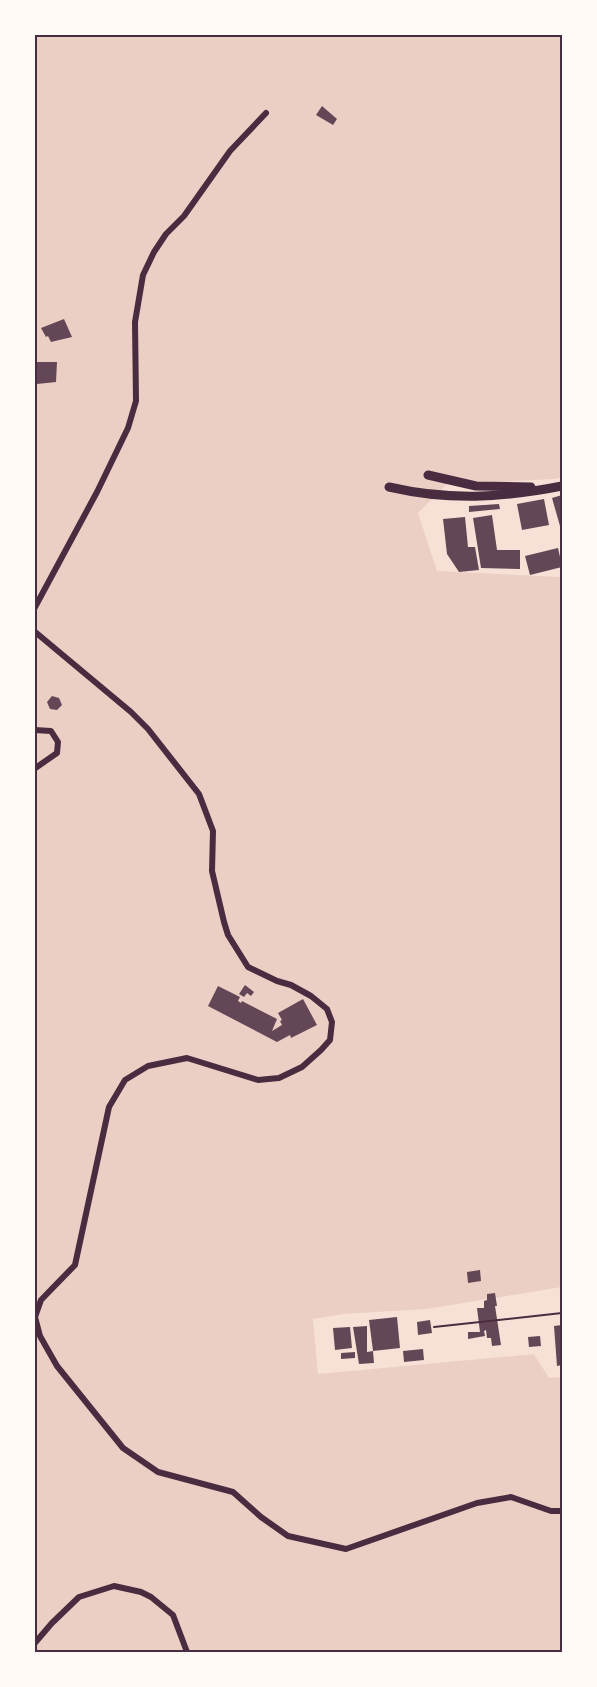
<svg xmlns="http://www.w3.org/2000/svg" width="597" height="1687" font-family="Mulish,sans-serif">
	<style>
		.green { fill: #ebcfc5 }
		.building { fill: #644757 }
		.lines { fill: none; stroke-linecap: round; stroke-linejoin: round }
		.path { stroke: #4a2c40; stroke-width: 2 }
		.minor { stroke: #4a2c40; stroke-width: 6 }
		.secondary { stroke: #4a2c40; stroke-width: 9 }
		.neatline { fill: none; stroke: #4a2c40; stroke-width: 2 }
	</style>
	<rect width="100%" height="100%" fill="#f7e1d7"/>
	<!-- green -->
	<polygon class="green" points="35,35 562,35 562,477 555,479 447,484 418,513 437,571 562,577 562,1287 426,1309 343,1314 313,1319 318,1374 534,1354 549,1378 562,1377 562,1652 35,1652"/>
	<!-- building -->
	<g class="building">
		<polygon points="322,106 337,119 333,125 316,115"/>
		<polygon points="64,319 72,337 51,342 48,336 46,337 41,328"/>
		<polygon points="37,362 57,362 56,382 37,384"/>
		<polygon points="562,495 562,533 552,498"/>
		<polygon points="544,499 549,525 522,530 517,504"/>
		<polygon points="499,504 500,509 469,512 469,506"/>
		<polygon points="492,515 497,550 520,550 520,569 481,568 473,518"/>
		<polygon points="465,517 468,547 475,547 479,570 459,572 447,554 443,519"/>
		<polygon points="558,548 560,557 562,556 562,567 530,575 525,556"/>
		<polygon points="52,696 59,698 62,705 57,710 50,709 47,702"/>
		<polygon points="245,985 254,992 251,996 247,993 244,997 239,994"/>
		<polygon points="218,986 240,997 238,1001 241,1003 242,1001 277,1019 272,1031 282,1025 280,1021 282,1020 278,1013 303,999 317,1025 291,1038 290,1035 277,1042 208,1006"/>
		<polygon points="480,1270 481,1281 468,1283 467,1272"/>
		<polygon points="495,1293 497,1306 495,1306 501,1345 492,1346 491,1338 487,1338 486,1330 484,1331 485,1336 468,1339 468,1332 480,1332 477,1308 484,1308 484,1301 487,1300 487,1294"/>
		<polygon points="397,1317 400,1348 373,1351 369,1320"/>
		<polygon points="430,1320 432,1333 418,1335 417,1322"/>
		<polygon points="562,1325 562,1365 557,1366 554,1326"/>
		<polygon points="367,1326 367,1352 373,1351 374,1363 359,1364 353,1327"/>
		<polygon points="350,1327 352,1348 335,1350 333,1328"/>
		<polygon points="540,1336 541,1346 529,1347 528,1337"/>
		<polygon points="423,1349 424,1360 404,1362 403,1351"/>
		<polygon points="355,1352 355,1358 341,1359 341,1353"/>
	</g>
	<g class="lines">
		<!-- path -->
		<polyline class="path" points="434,1327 562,1313"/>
		<!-- minor -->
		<g class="minor">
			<polyline points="34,609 97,492 128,428 136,401 135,322 143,275 154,252 166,234 184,216 230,151 266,113"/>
			<polyline points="34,631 131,712 148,729 199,794 213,831 212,871 224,922 228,935 248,967 277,981 291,985 311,996 327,1009 332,1022 330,1040 321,1050 302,1067 279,1078 258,1080 187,1058 148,1066 125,1080 109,1107 75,1265 41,1300 35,1317 40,1336 57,1366 123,1448 158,1472 233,1492 261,1517 288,1536 346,1549 477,1503 511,1497 551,1511 562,1511"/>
			<polyline points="34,730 51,731 58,742 57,753 34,769"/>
			<polyline points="34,1644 52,1623 79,1597 114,1586 141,1592 151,1597 173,1615 187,1652"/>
		</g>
		<!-- secondary -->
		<g class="secondary">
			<polyline points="428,475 476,486 531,487"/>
			<path d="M389,487c61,14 112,11 173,-1"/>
		</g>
	</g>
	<!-- border -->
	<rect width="597" height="1687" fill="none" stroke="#fffaf5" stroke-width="72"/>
	<rect x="36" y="36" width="525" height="1615" class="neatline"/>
</svg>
